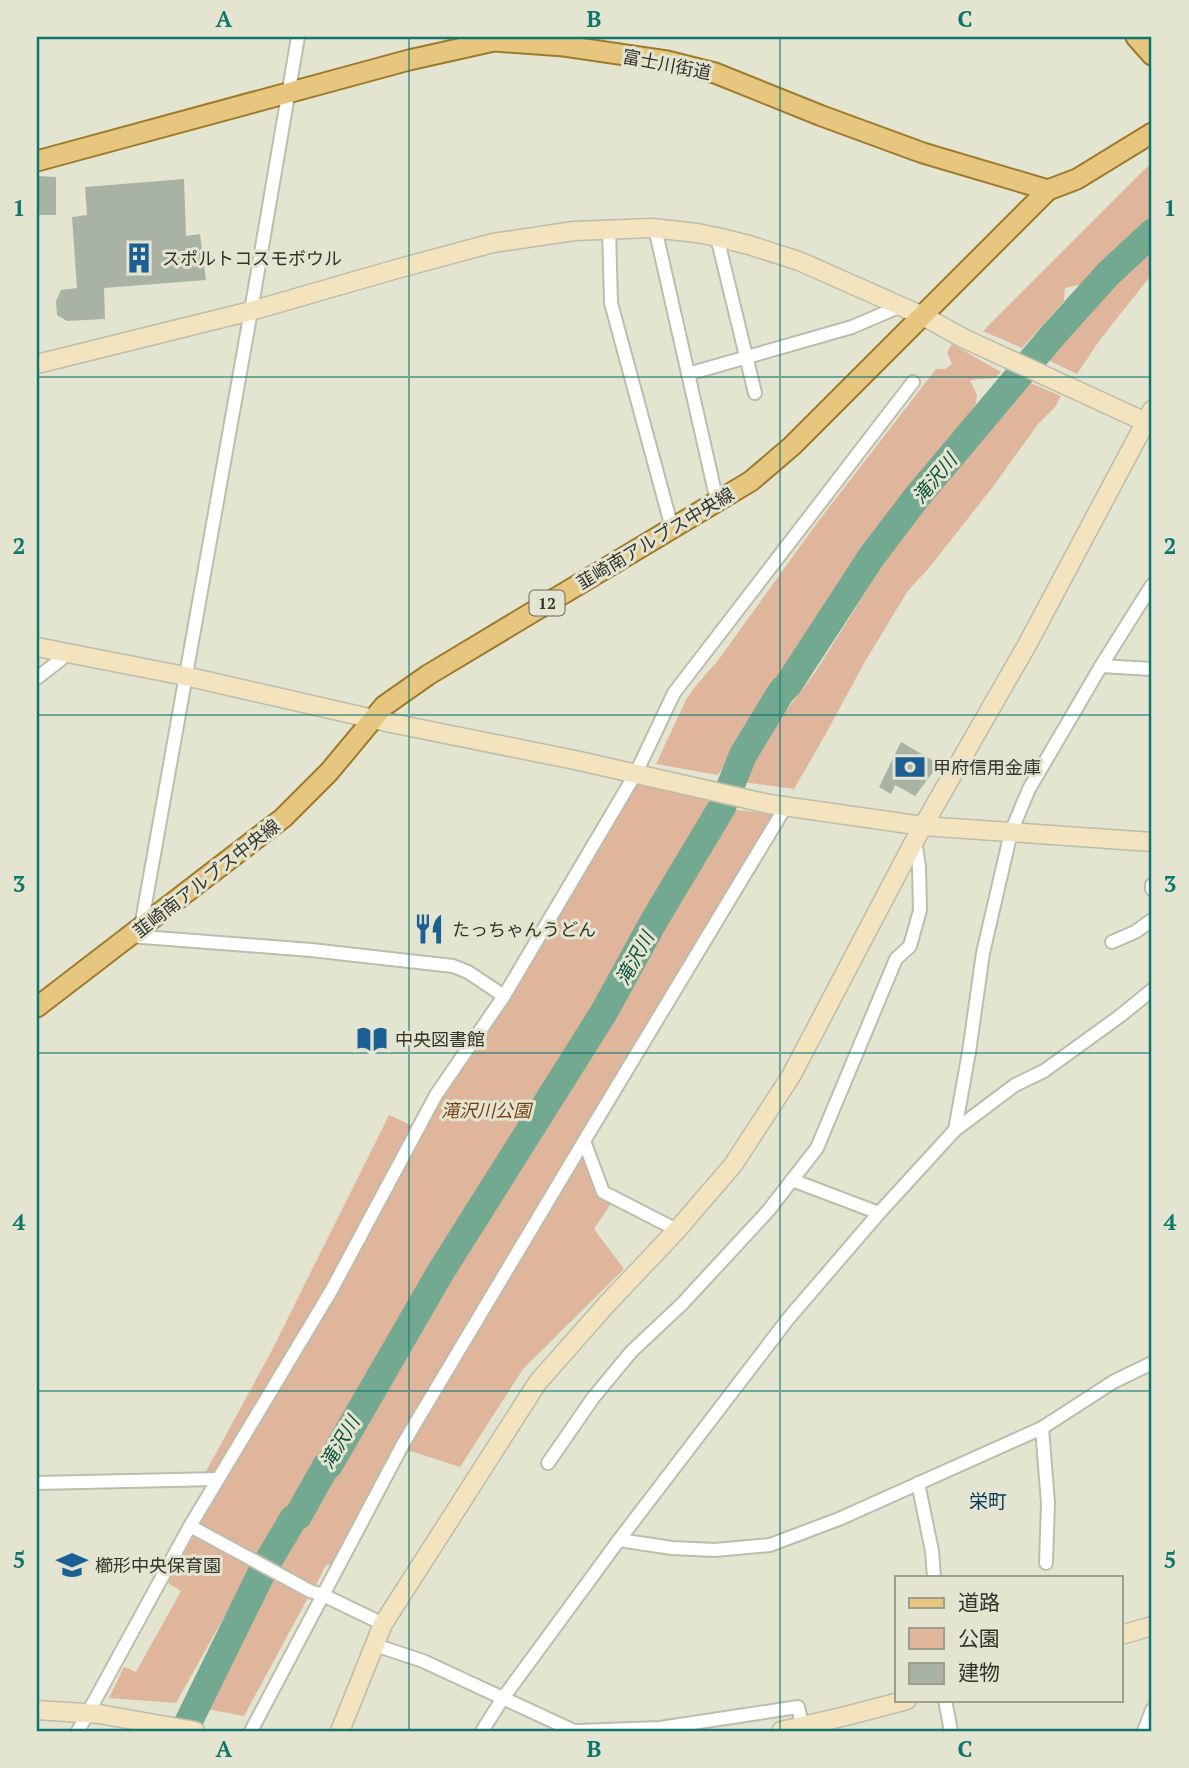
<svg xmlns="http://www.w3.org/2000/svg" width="1189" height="1768" font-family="'PT Serif','Noto Sans JP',serif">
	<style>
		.green { fill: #dfb59b }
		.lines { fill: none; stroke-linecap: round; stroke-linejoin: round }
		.river { stroke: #74a991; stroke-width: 28 }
		.building { fill: #a8b3a3 }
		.street-casing { stroke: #bcbdaa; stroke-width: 16 }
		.secondary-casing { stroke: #bcbdaa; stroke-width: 21 }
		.primary-casing { stroke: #9e7b2c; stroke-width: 23 }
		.street { stroke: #fff; stroke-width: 12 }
		.secondary { stroke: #f3e3bf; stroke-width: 18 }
		.primary { stroke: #e7c780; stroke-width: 19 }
		.grid { fill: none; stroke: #0f766e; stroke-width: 2; stroke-opacity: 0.55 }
		.labels { text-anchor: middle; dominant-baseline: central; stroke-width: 6; stroke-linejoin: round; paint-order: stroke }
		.shield { fill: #e4e5d1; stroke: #69695e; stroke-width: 2 }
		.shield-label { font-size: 16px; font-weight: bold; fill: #34342d }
		.street-label { font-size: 18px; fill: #34342d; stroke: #e4e5d1 }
		.poi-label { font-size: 18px; fill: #34342d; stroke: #e4e5d1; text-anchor: start }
		.park-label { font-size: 18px; font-style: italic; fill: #783f12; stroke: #e4e5d1 }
		.water-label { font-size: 19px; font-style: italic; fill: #0b5139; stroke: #e4e5d1 }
		.neighbourhood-label { font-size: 19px; fill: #05365a; stroke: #e4e5d1 }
		.neatline { fill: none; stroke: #0f766e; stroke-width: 2.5 }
		.grid-label { font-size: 23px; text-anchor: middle; font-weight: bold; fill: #0f766e }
	</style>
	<rect width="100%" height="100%" fill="#e4e5d1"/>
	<!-- green -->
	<g class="green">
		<polygon points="1152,162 1152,221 1148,226 1136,231 1133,237 1083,284 1065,288 1064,301 1022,348 983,331"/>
		<polygon points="1152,241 1152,274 1099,341 1077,374 1046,359 1060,339 1120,270 1131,263"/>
		<polygon points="952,344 1001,372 995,378 970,380 977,395 976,404 961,426 940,450 903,497 851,570 817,619 757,716 744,729 742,738 718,775 656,764 686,700 694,688 719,659 817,523 936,369 945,369 952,364 947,352"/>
		<polygon points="1026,381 1061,396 1055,407 1038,424 992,488 928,569 907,592 863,665 828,730 794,789 743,782 773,728 814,674 889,555 930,499 981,439"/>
		<polygon points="636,773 729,794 655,919 611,1000 450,1257 329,1465 283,1536 253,1561 190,1526 433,1102"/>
		<polygon points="729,809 774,814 580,1142 597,1195 612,1202 594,1229 624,1269 523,1369 460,1467 401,1448 340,1564 326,1565 316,1585 279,1566 332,1477 380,1393 555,1098 564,1100 567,1081"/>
		<polygon points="389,1115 415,1127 329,1287 215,1475 204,1475 270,1354"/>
		<polygon points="193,1537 252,1567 176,1703 109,1698 124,1667 136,1672 181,1591 168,1583"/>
		<polygon points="272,1577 310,1594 244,1716 201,1708"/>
	</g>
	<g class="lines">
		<!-- river -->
		<polyline class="river" points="184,1731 264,1568 293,1519 298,1516 326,1466 329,1465 440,1273 604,1012 655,919 722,807 743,755 781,692 788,685 872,556 916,498 1053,335 1108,274 1152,233"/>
	</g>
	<!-- building -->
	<g class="building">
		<polygon points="37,176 56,177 56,215 37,215"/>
		<polygon points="184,179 186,236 200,234 206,280 104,288 105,319 67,321 57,315 56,301 61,290 77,288 72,217 87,215 85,187"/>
		<polygon points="901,742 939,764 915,796 895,785 891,794 879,787"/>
	</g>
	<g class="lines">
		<!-- street casing -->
		<g class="street-casing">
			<g id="street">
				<polyline points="655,228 717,501"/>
				<polyline points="609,229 611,303 672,528"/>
				<polyline points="717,237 755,393"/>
				<polyline points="688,374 852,327 901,306"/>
				<polyline points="1101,666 1152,669"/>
				<polyline points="37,678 69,653"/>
				<polyline points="1152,885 1152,889"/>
				<polyline points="141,927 251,311 298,37"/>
				<polyline points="130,936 311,950 453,966 468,972 504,996"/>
				<polyline points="1112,942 1135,932 1152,920"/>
				<polyline points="955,1130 969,1052 983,953 1011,832 1029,789 1101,666 1152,585"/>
				<polyline points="792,1180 879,1213"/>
				<polyline points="677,1230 603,1192 584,1141 786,806"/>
				<polyline points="1042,1428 1048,1503 1046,1563"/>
				<polyline points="548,1463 593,1398 631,1352 682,1304 768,1211 817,1148 896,959 910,946 920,910 919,867 915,840"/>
				<polyline points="37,1483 218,1479"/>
				<polyline points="918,1483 932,1551 934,1577"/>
				<polyline points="190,1526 310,1591 323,1595 383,1624"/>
				<polyline points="619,1540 672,1548 715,1550 770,1545 839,1519 1042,1428 1113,1382 1152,1363"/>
				<polyline points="375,1645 423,1661 574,1731"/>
				<polyline points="945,1700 951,1731"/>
				<polyline points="78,1731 190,1526 331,1291 436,1095 504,996 636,773 674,693 913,382"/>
				<polyline points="251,1731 403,1444 584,1141"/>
				<polyline points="482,1731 503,1698 619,1540 788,1319 879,1213 955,1130 1015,1085 1044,1071 1120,1016 1152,990"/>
				<polyline points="577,1731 660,1728 798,1707 804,1731"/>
				<polyline points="1144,1731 1152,1710"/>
			</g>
		</g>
		<!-- secondary casing -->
		<g class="secondary-casing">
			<g id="secondary">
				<polyline points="37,364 251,311 393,270 493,243 574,231 652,228 697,233 717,237 749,245 799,261 923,316 963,338 1152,425"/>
				<polyline points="37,647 185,676 391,723 575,760 769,804 923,826 1152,842"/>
				<polyline points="1121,1635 1152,1626"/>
				<polyline points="37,1710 99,1714 195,1731"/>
				<polyline points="340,1731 383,1624 538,1382 606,1305 677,1230 733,1165 791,1076 915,840 1027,645 1152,410"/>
				<polyline points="781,1731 846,1716 907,1700"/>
			</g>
		</g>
		<!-- primary casing -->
		<g class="primary-casing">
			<g id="primary">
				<polyline points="1136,37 1152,55"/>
				<polyline points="37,161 409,60 494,41 564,46 667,61 715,73 822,116 923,153 1048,190 1077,179 1152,133"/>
				<polyline points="37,1007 283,818 329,772 384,706 428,675 751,481 792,446 1048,190"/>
			</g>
		</g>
		<!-- street -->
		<use href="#street" class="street"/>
		<!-- secondary -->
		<use href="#secondary" class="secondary"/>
		<!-- primary -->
		<use href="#primary" class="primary"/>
	</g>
	<!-- grid -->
	<path class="grid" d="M409,37v1694M780,37v1694M37,377h1115M37,715h1115M37,1053h1115M37,1391h1115"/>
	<!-- icons -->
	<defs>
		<g id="building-bare" transform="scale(2.415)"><path d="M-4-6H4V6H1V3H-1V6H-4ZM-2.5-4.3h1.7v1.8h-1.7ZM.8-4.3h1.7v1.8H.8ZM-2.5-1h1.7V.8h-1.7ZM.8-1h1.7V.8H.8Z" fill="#1b5f94" stroke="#e4e5d1" stroke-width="2.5" paint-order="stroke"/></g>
		<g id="bank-bare" transform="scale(2.415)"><path d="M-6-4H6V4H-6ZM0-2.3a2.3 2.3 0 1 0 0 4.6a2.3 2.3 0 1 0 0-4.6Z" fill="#1b5f94" stroke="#e4e5d1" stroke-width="2.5" paint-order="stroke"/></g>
		<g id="restaurant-bare" transform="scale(2.415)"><path d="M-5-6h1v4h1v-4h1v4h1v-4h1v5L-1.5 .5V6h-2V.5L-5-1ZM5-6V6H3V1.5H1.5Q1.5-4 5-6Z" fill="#1b5f94" stroke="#e4e5d1" stroke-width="2.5" paint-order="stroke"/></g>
		<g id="library-bare" transform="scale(2.415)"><path d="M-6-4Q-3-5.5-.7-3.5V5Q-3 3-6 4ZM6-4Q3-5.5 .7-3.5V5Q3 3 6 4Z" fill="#1b5f94" stroke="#e4e5d1" stroke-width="2.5" paint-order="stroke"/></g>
		<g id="school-bare" transform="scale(2.415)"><path d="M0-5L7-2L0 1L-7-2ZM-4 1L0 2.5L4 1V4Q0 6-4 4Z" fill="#1b5f94" stroke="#e4e5d1" stroke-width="2.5" paint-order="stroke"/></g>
	</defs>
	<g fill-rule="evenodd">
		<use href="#building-bare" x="139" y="258"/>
		<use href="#bank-bare" x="910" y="767"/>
		<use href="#restaurant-bare" x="429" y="929"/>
		<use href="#library-bare" x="372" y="1039"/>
		<use href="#school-bare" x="72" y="1565"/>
	</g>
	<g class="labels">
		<!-- shield labels -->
		<rect class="shield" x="529.5" y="590.5" width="35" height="25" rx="5"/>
		<g class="shield-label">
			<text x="547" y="603">12</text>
		</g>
		<!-- street labels -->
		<g class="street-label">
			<text transform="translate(667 64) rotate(11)">富士川街道</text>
			<text transform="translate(655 538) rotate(-31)">韮崎南アルプス中央線</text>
			<text transform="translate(206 878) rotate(-38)">韮崎南アルプス中央線</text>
		</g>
		<!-- poi labels -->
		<g class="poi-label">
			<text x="162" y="258">スポルトコスモボウル</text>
			<text x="933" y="767">甲府信用金庫</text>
			<text x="452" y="929">たっちゃんうどん</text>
			<text x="395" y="1039">中央図書館</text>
			<text x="95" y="1565">櫛形中央保育園</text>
		</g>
		<!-- park labels -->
		<g class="park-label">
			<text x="486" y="1110">滝沢川公園</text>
		</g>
		<!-- water labels -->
		<g class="water-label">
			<text transform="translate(934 478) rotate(-50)">滝沢川</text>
			<text transform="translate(634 958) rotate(-61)">滝沢川</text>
			<text transform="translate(339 1442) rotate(-59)">滝沢川</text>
		</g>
		<!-- neighbourhood labels -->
		<g class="neighbourhood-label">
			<text x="988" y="1500">栄町</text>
		</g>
	</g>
	<!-- border -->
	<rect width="1189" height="1768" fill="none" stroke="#e4e5d1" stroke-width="77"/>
	<!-- legend -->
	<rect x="895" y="1576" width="228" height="126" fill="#e4e5d1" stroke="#9e9e8f" stroke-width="2"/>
	<rect x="909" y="1598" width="35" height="10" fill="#e7c780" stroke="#9e9e8f" stroke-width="2"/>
	<text x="958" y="1610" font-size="21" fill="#34342d">道路</text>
	<rect x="909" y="1628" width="35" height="21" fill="#dfb59b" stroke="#9e9e8f" stroke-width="2"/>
	<text x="958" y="1646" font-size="21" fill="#34342d">公園</text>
	<rect x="909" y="1663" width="35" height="21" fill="#a8b3a3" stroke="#9e9e8f" stroke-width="2"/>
	<text x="958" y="1680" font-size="21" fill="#34342d">建物</text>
	<rect x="38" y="38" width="1112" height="1692" class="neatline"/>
	<g class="grid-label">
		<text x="224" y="27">A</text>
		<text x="594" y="27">B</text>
		<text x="965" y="27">C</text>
		<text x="19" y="216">1</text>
		<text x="1170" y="216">1</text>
		<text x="19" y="554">2</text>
		<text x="1170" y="554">2</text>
		<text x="19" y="892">3</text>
		<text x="1170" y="892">3</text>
		<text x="19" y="1230">4</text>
		<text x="1170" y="1230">4</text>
		<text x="19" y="1568">5</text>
		<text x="1170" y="1568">5</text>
		<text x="224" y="1757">A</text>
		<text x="594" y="1757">B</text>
		<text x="965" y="1757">C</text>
	</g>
</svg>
